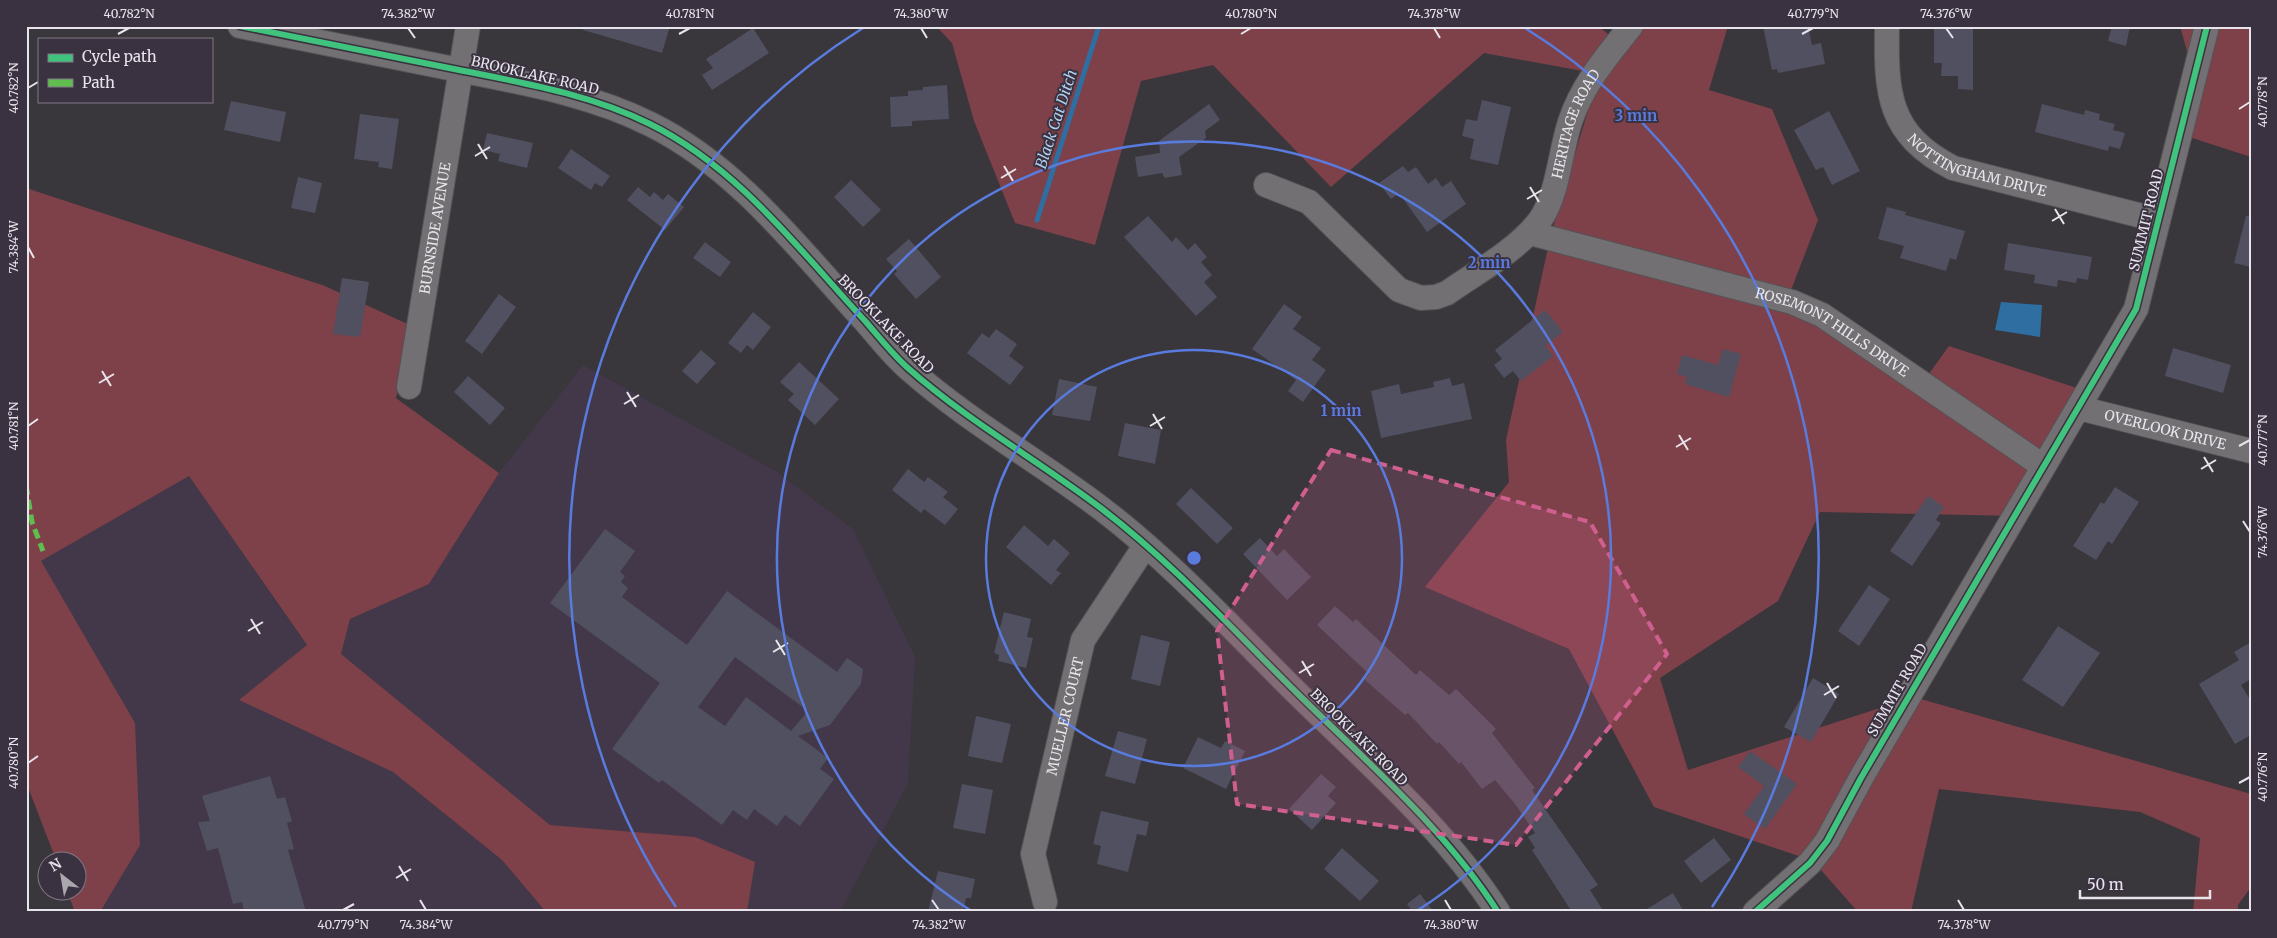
<svg xmlns="http://www.w3.org/2000/svg" width="2277" height="938" font-family="Merriweather,serif">
	<style>
		.built { fill: #42384a }
		.green { fill: #7e4149 }
		.water { fill: #2f6ea1 }
		.lines { fill: none; stroke-linecap: round; stroke-linejoin: round }
		.stream { stroke: #2f6ea1; stroke-width: 5 }
		.building { fill: #505060; fill-rule: evenodd }
		.minor-casing { stroke: #555357; stroke-width: 26 }
		.minor { stroke: #727072; stroke-width: 24 }
		.quiet { stroke: #5fbe4e; stroke-width: 5; stroke-dasharray: 10 5; stroke-linecap: butt }
		.cycleway-casing { stroke: #3a3240; stroke-width: 9 }
		.cycleway { stroke: #40c37c; stroke-width: 6 }
		.marked { fill: #cf5f8e; fill-opacity: 0.2; stroke: #cf5f8e; stroke-width: 4; stroke-dasharray: 10 6; stroke-linejoin: round }
		.ticks { fill: none; stroke: #e8e4ec; stroke-width: 2 }
		.ring { fill: none; stroke: #5a7bde; stroke-width: 2.5 }
		.labels { text-anchor: middle; dominant-baseline: central; stroke-width: 4; stroke-linejoin: round; paint-order: stroke }
		.street-label { font-size: 14px; fill: #e8e4ec; stroke: #3a3240 }
		.water-label { font-size: 15px; font-style: italic; fill: #b0d2f1; stroke: #3a3240 }
		.centre { fill: #5a7bde; stroke: #3a3240; stroke-width: 2.5 }
		.ring-label { font-size: 15px; text-anchor: middle; font-weight: bold; fill: #5a7bde; stroke: #3a3240; stroke-width: 4; stroke-linejoin: round; paint-order: stroke }
		.neatline { fill: none; stroke: #e8e4ec; stroke-width: 2 }
		.ticks-label { font-size: 12px; text-anchor: middle; fill: #e8e4ec }
	</style>
	<rect width="100%" height="100%" fill="#39363c"/>
	<!-- built -->
	<g class="built">
		<polygon points="583,365 774,470 853,529 915,657 908,783 840,912 747,912 695,837 550,825 340,654 350,619 429,584 499,473"/>
		<polygon points="189,476 307,646 239,700 393,772 502,860 546,912 100,912 140,844 41,561"/>
	</g>
	<!-- green -->
	<g class="green">
		<polygon points="936,26 1598,26 1619,43 1631,26 1728,26 1709,90 1772,109 1818,220 1788,298 1923,382 1949,346 2089,392 2018,516 1820,512 1778,601 1660,678 1688,770 1914,697 2251,794 2251,887 2238,905 2238,912 2193,912 2200,838 2140,812 1939,789 1911,912 1858,912 1813,861 1654,807 1569,649 1425,587 1509,482 1506,440 1551,234 1599,74 1484,53 1331,187 1213,65 1141,81 1095,245 1015,223 974,121 952,43"/>
		<polygon points="2180,26 2251,26 2251,157 2186,136 2197,88"/>
		<polygon points="26,188 325,286 414,327 396,398 499,473 429,584 350,619 341,654 550,825 695,837 755,862 747,912 546,912 502,860 393,772 239,700 307,645 189,476 41,561 135,723 140,845 100,912 75,912 67,891 78,890 78,860 56,860 26,782"/>
	</g>
	<!-- water -->
	<polygon class="water" points="2001,302 2042,305 2040,337 1995,330"/>
	<g class="lines">
		<!-- stream -->
		<polyline class="stream" points="1037,220 1099,26"/>
	</g>
	<!-- building -->
	<g class="building">
		<polygon points="584,26 670,26 662,53 583,30"/>
		<polygon points="1763,26 1808,26 1812,45 1821,43 1825,64 1778,73 1777,69 1772,70"/>
		<polygon points="1973,26 1973,90 1958,89 1958,76 1941,76 1942,63 1934,63 1934,27"/>
		<polygon points="2112,26 2130,26 2126,46 2108,41"/>
		<polygon points="753,28 769,53 712,90 702,75 713,68 706,59"/>
		<polygon points="947,85 949,119 912,121 912,126 891,127 890,97 908,96 908,91 923,90 923,87"/>
		<polygon points="1482,100 1511,107 1498,165 1470,159 1474,139 1462,136 1466,119 1477,121"/>
		<polygon points="231,101 286,112 280,142 224,130"/>
		<polygon points="1209,104 1220,120 1205,131 1206,138 1179,157 1182,175 1165,178 1162,173 1138,177 1135,157 1160,153 1159,141"/>
		<polygon points="2042,104 2084,115 2085,110 2100,114 2099,120 2115,124 2113,130 2125,133 2120,149 2109,146 2108,151 2035,132"/>
		<polygon points="1829,111 1860,171 1832,185 1823,167 1816,170 1794,130"/>
		<polygon points="360,114 399,119 392,169 378,167 379,162 354,159"/>
		<polygon points="487,133 533,143 527,168 498,161 500,154 483,150"/>
		<polygon points="571,149 610,176 602,187 595,183 591,190 558,168"/>
		<polygon points="1403,166 1408,172 1416,167 1428,184 1436,178 1442,187 1451,181 1466,204 1427,232 1399,193 1391,199 1379,183"/>
		<polygon points="298,177 322,183 315,213 291,208"/>
		<polygon points="851,180 881,210 863,227 834,197"/>
		<polygon points="638,187 650,197 654,192 663,200 668,194 684,207 665,230 627,200"/>
		<polygon points="1887,207 1906,212 1905,215 1965,231 1956,260 1950,258 1946,271 1900,258 1904,246 1878,239"/>
		<polygon points="1148,216 1172,242 1176,237 1188,250 1195,243 1207,257 1201,262 1212,275 1204,282 1217,297 1196,316 1124,237"/>
		<polygon points="2246,216 2251,216 2251,267 2234,263"/>
		<polygon points="909,239 941,277 916,299 894,274 897,271 886,259"/>
		<polygon points="705,242 731,262 720,277 693,258"/>
		<polygon points="2008,243 2092,257 2088,280 2077,278 2076,283 2058,280 2057,287 2034,283 2035,275 2004,270"/>
		<polygon points="342,278 369,282 360,337 333,334"/>
		<polygon points="499,294 516,307 482,354 465,341"/>
		<polygon points="1284,304 1302,317 1293,329 1321,348 1312,360 1326,370 1303,402 1288,391 1296,380 1252,349"/>
		<polygon points="1545,310 1563,332 1545,346 1553,356 1521,381 1513,371 1504,378 1494,365 1502,359 1495,350"/>
		<polygon points="753,312 771,327 753,350 747,345 741,353 728,343"/>
		<polygon points="996,329 1017,344 1009,356 1024,367 1010,385 967,353 982,333 989,338"/>
		<polygon points="2173,348 2231,365 2223,393 2165,376"/>
		<polygon points="1723,349 1741,354 1729,397 1685,384 1687,377 1677,374 1682,355 1718,365"/>
		<polygon points="701,350 716,363 697,384 682,371"/>
		<polygon points="799,362 839,399 815,425 788,400 794,394 780,382"/>
		<polygon points="468,376 505,408 490,425 454,392"/>
		<polygon points="1450,378 1452,386 1464,383 1472,419 1381,438 1371,391 1399,384 1401,394 1434,387 1433,382"/>
		<polygon points="1059,379 1097,387 1090,421 1052,415"/>
		<polygon points="1125,423 1161,430 1155,464 1118,456"/>
		<polygon points="908,469 924,482 928,477 948,492 943,497 958,509 945,525 924,509 921,513 892,490"/>
		<polygon points="2115,487 2139,502 2112,544 2108,541 2096,560 2073,546 2101,502 2104,504"/>
		<polygon points="1191,488 1233,528 1217,544 1176,504"/>
		<polygon points="1928,496 1944,507 1936,520 1941,523 1912,566 1890,551"/>
		<polygon points="1024,525 1048,546 1054,539 1070,553 1056,570 1061,573 1051,585 1006,547"/>
		<path d="M605,529l30,22 -15,21 5,4 -4,6 7,6 -6,9 65,48 40,-54 110,81 10,-14 16,11 -2,15 -31,41 -32,11 30,22 -8,11 14,10 -34,47 -15,-11 -8,11 -23,-17 -7,11 -14,-10 -11,15 -60,-45 -3,3 -47,-34 48,-66 -110,-80zM735,657l73,54 -17,20 -45,-34 -21,29 -27,-19z"/>
		<polygon points="1260,538 1277,556 1284,549 1311,577 1287,600 1243,554"/>
		<polygon points="1869,585 1890,599 1859,646 1838,631"/>
		<polygon points="1335,606 1353,622 1356,619 1416,675 1420,670 1449,695 1456,689 1496,729 1492,733 1535,788 1532,790 1598,885 1590,890 1604,912 1572,912 1532,850 1535,848 1528,837 1535,833 1515,804 1495,780 1482,789 1461,762 1459,764 1439,742 1437,744 1408,713 1405,715 1364,679 1369,674 1317,625"/>
		<polygon points="1004,612 1031,619 1027,637 1033,638 1026,668 998,661 999,655 994,653"/>
		<polygon points="2058,626 2100,653 2063,707 2022,680"/>
		<polygon points="1141,635 1170,642 1160,686 1131,679"/>
		<polygon points="2251,642 2251,679 2241,685 2251,701 2251,735 2235,744 2199,684 2239,660 2234,652"/>
		<polygon points="1813,678 1839,694 1811,742 1784,727"/>
		<polygon points="976,716 1011,724 1002,763 968,756"/>
		<polygon points="1118,731 1147,739 1135,784 1105,776"/>
		<polygon points="1198,737 1221,748 1225,741 1245,751 1226,789 1183,768"/>
		<polygon points="1750,751 1797,784 1765,829 1744,814 1764,786 1738,767"/>
		<polygon points="1321,774 1336,787 1328,796 1336,803 1312,830 1289,809"/>
		<polygon points="270,776 277,799 285,797 292,821 287,823 294,849 288,850 306,912 244,912 242,902 233,904 218,848 207,851 198,822 210,821 202,796"/>
		<polygon points="962,784 993,790 985,834 953,828"/>
		<polygon points="1101,811 1149,822 1146,836 1137,834 1128,872 1097,864 1101,846 1093,844"/>
		<polygon points="1714,838 1731,860 1701,883 1684,861"/>
		<polygon points="1342,848 1379,881 1360,901 1324,869"/>
		<polygon points="938,871 975,879 971,898 966,898 963,912 928,912"/>
		<polygon points="1673,893 1684,912 1642,912"/>
		<polygon points="1420,894 1434,912 1413,912 1407,904"/>
	</g>
	<g class="lines">
		<!-- minor casing -->
		<g class="minor-casing">
			<g id="minor">
				<path d="M240,26c73,14 146,29 219,44 65,13 131,24 191,54 89,44 150,127 216,198 14,16 27,33 43,47 60,53 130,92 193,140 72,55 133,123 197,186 70,69 146,134 199,217"/>
				<path id="s1" d="M1887,26c-1,67 0,108 66,142l205,52"/>
				<path id="s2" d="M1266,185l43,17 90,88 22,8 15,-1 11,-4c30,-21 72,-44 93,-73 18,-25 20,-68 30,-98 12,-37 37,-66 61,-96"/>
				<path id="s3" d="M1530,233l262,69 30,13 221,151"/>
				<path id="s4" d="M409,387l59,-361"/>
				<path id="s5" d="M2079,408l172,43"/>
				<path id="s6" d="M1045,902l-12,-48 50,-214 62,-94"/>
				<polyline points="1755,912 1810,863 1827,841 1861,778 2136,309 2207,26"/>
			</g>
		</g>
		<!-- minor -->
		<use href="#minor" class="minor"/>
		<!-- quiet -->
		<polyline class="quiet" points="26,485 32,522 43,551"/>
		<!-- cycleway casing -->
		<g class="cycleway-casing">
			<g id="cycleway">
				<path d="M240,26c73,14 146,29 219,44 65,13 131,24 191,54 89,44 150,127 216,198 14,16 27,33 43,47 60,53 130,92 193,140 72,55 133,123 197,186 70,69 146,134 199,217"/>
				<polyline points="1755,912 1810,863 1827,841 1861,778 2136,309 2207,26"/>
			</g>
		</g>
		<!-- cycleway -->
		<use href="#cycleway" class="cycleway"/>
	</g>
	<!-- marked area -->
	<path class="marked" d="M1331,450l259,72 77,132 -151,191 -279,-41 -20,-173z"/>
	<!-- ticks -->
	<path class="ticks" d="M408,28l7,10M921,28l6,10M1434,28l6,10M1946,28l7,10M118,34l11,-6M679,34l11,-6M1241,34l10,-6M1802,34l11,-6M28,88l10,-6M2239,109l11,-7M478,144l9,15M475,156l15,-9M1004,166l9,15M1001,178l15,-9M1530,187l9,15M1527,199l15,-9M2055,209l9,15M2052,221l15,-9M28,247l6,11M102,371l9,15M99,383l15,-9M627,392l9,15M624,404l15,-9M1153,414l9,15M28,426l10,-7M1150,426l15,-9M1679,435l9,15M2239,446l11,-6M1676,447l15,-9M2204,457l9,15M2201,469l15,-9M2243,521l7,11M251,619l9,15M248,631l15,-9M776,640l9,15M773,652l15,-9M1302,661l9,15M1299,673l15,-9M1827,683l9,15M1824,695l15,-9M28,763l10,-7M2239,783l11,-6M399,866l9,15M396,878l15,-9M420,900l6,10M932,900l7,10M1445,900l6,10M1958,900l6,10M343,910l11,-6"/>
	<!-- distance rings -->
	<g class="ring">
		<circle cx="1194" cy="558" r="208"/>
		<path d="M973 912A417 417 0 1 1 1415 912"/>
		<path d="M676 907A625 625 0 0 1 863 28M1525 28A625 625 0 0 1 1712 907"/>
	</g>
	<g class="labels">
		<!-- street labels -->
		<g class="street-label">
			<text transform="translate(535 75) rotate(13)">BROOKLAKE ROAD</text>
			<text stroke="none"><textPath href="#s2" startOffset="444">HERITAGE ROAD</textPath></text>
			<text stroke="none"><textPath href="#s1" startOffset="190">NOTTINGHAM DRIVE</textPath></text>
			<text transform="translate(2146 220) rotate(-76)">SUMMIT ROAD</text>
			<text stroke="none"><textPath href="#s4" startOffset="161">BURNSIDE AVENUE</textPath></text>
			<text transform="translate(886 324) rotate(46)">BROOKLAKE ROAD</text>
			<text stroke="none"><textPath href="#s3" startOffset="320">ROSEMONT HILLS DRIVE</textPath></text>
			<text stroke="none"><textPath href="#s5" startOffset="89">OVERLOOK DRIVE</textPath></text>
			<text transform="translate(1897 690) rotate(-60)">SUMMIT ROAD</text>
			<text stroke="none"><textPath href="#s6" startOffset="191">MUELLER COURT</textPath></text>
			<text transform="translate(1359 737) rotate(45)">BROOKLAKE ROAD</text>
		</g>
		<!-- water labels -->
		<g class="water-label">
			<text transform="translate(1056 119) rotate(-72)">Black Cat Ditch</text>
		</g>
	</g>
	<circle cx="1194" cy="558" r="8" class="centre"/>
	<g class="ring-label">
		<text x="1636" y="121">3 min</text>
		<text x="1489" y="268">2 min</text>
		<text x="1341" y="416">1 min</text>
	</g>
	<!-- border -->
	<rect width="2277" height="938" fill="none" stroke="#3a3240" stroke-width="55"/>
	<!-- legend -->
	<rect x="38" y="38" width="175" height="65" fill="#3a3240" stroke="#807985"/>
	<rect x="48" y="54" width="25" height="8" fill="#40c37c" stroke="#807985"/>
	<text x="82" y="62" font-size="15" fill="#e8e4ec">Cycle path</text>
	<rect x="48" y="79" width="25" height="8" fill="#5fbe4e" stroke="#807985"/>
	<text x="82" y="88" font-size="15" fill="#e8e4ec">Path</text>
	<!-- north arrow -->
	<g transform="translate(62 876) rotate(329)"><circle r="24" fill="#3a3240" stroke="#807985"/>
	<path d="M0-4L9 19L0 12L-9 19Z" fill="#aba7ae"/>
	<text y="-8" font-size="14" font-weight="bold" text-anchor="middle" fill="#e8e4ec">N</text>
	</g>
	<!-- scale -->
	<path d="M2080 890v8h130v-8" fill="none" stroke="#e8e4ec" stroke-width="2.5"/>
	<text x="2087" y="890" font-size="15" fill="#e8e4ec" stroke="#3a3240" stroke-width="4" paint-order="stroke">50 m</text>
	<rect x="28" y="28" width="2222" height="882" class="neatline"/>
	<g class="ticks-label">
		<text x="129" y="18">40.782°N</text>
		<text x="408" y="18">74.382°W</text>
		<text x="690" y="18">40.781°N</text>
		<text x="921" y="18">74.380°W</text>
		<text x="1251" y="18">40.780°N</text>
		<text x="1434" y="18">74.378°W</text>
		<text x="1813" y="18">40.779°N</text>
		<text x="1946" y="18">74.376°W</text>
		<text transform="translate(14 88) rotate(-90)" y="4">40.782°N</text>
		<text transform="translate(2263 102) rotate(-90)" y="4">40.778°N</text>
		<text transform="translate(14 247) rotate(-90)" y="4">74.384°W</text>
		<text transform="translate(14 426) rotate(-90)" y="4">40.781°N</text>
		<text transform="translate(2263 440) rotate(-90)" y="4">40.777°N</text>
		<text transform="translate(2263 532) rotate(-90)" y="4">74.376°W</text>
		<text transform="translate(14 763) rotate(-90)" y="4">40.780°N</text>
		<text transform="translate(2263 777) rotate(-90)" y="4">40.776°N</text>
		<text x="343" y="929">40.779°N</text>
		<text x="426" y="929">74.384°W</text>
		<text x="939" y="929">74.382°W</text>
		<text x="1451" y="929">74.380°W</text>
		<text x="1964" y="929">74.378°W</text>
	</g>
</svg>
